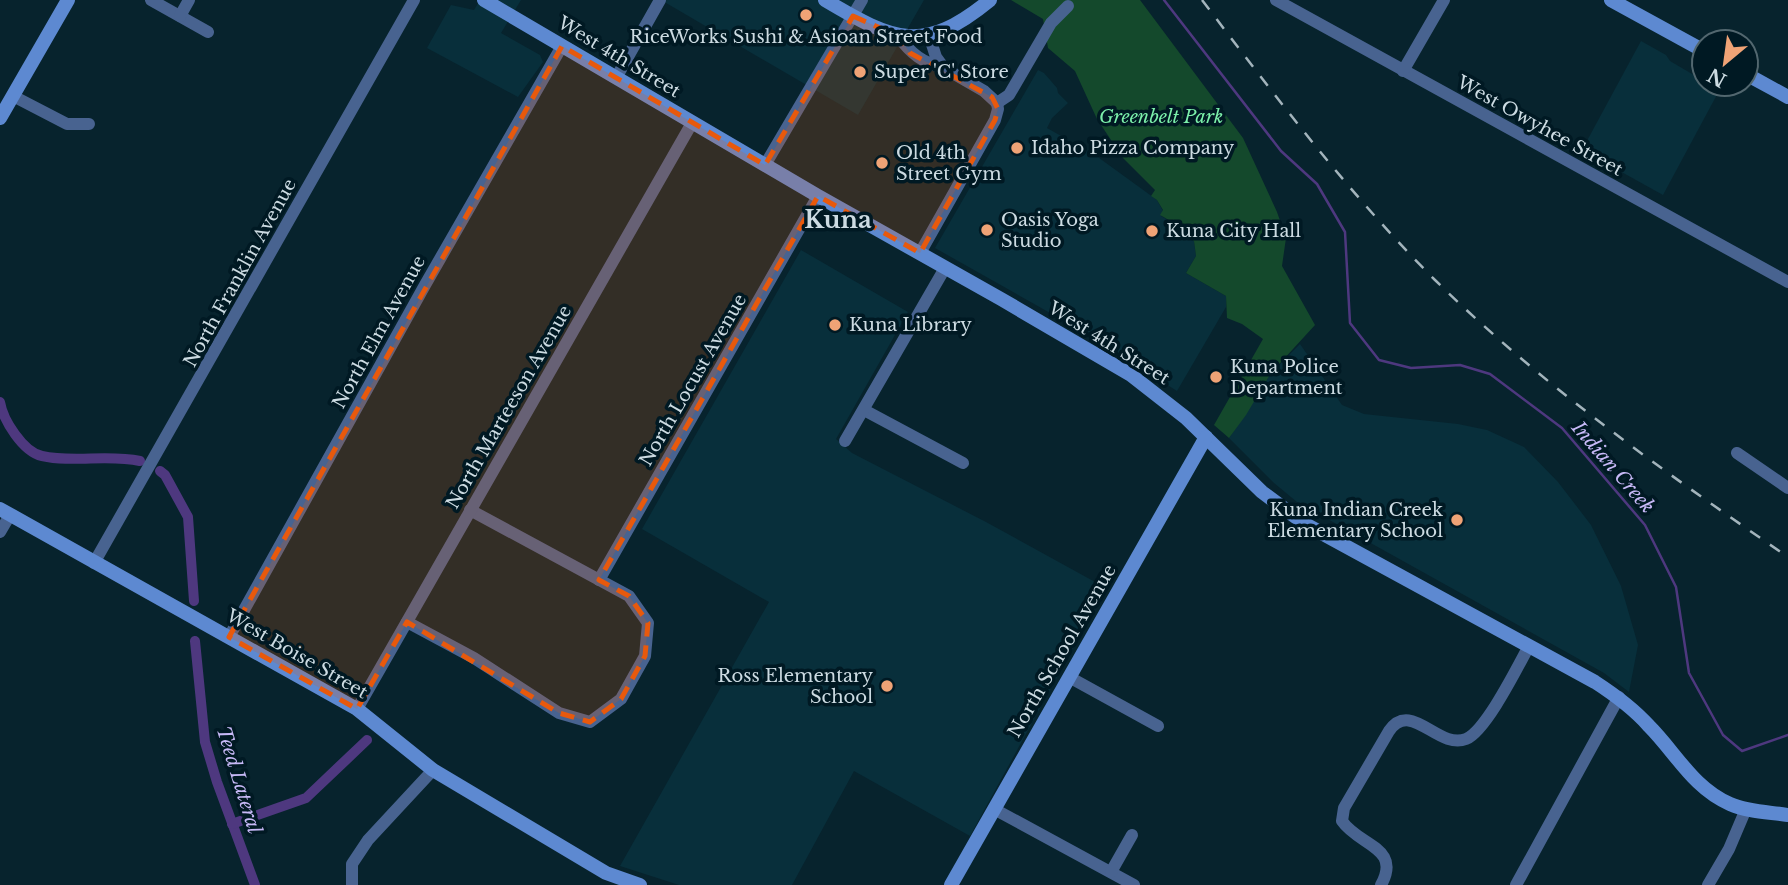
<svg xmlns="http://www.w3.org/2000/svg" width="1788" height="885" font-family="'Libre Baskerville',serif">
	<style>
		.built { fill: #082f3b }
		.green { fill: #14492c }
		.lines { fill: none; stroke-linecap: round; stroke-linejoin: round }
		.stream { stroke: #4e387f; stroke-width: 2.5 }
		.canal { stroke: #4e387f; stroke-width: 10 }
		.street { stroke: #486390; stroke-width: 12 }
		.secondary { stroke: #5d89d1; stroke-width: 14 }
		.rail { stroke: #a3b4bc; stroke-width: 2.5; stroke-dasharray: 12 12; stroke-linecap: butt }
		.marked { fill: #e8590c; fill-opacity: 0.2; stroke: #e8590c; stroke-width: 5; stroke-dasharray: 14 9; stroke-linejoin: round }
		.poi-dot { fill: #efa376; stroke: #001923; stroke-width: 2.5 }
		.labels { text-anchor: middle; dominant-baseline: central; stroke-width: 7; stroke-linejoin: round; paint-order: stroke }
		.poi-label { font-size: 18px; fill: #ccdbe2; stroke: #001923; text-anchor: start }
		.street-label { font-size: 18px; fill: #ccdbe2; stroke: #001923 }
		.park-label { font-size: 18px; font-style: italic; fill: #7cf1ab; stroke: #001923 }
		.water-label { font-size: 19px; font-style: italic; fill: #c7b9f7; stroke: #001923 }
		.district-label { font-size: 24px; font-weight: bold; fill: #ccdbe2; stroke: #001923 }
	</style>
	<rect width="100%" height="100%" fill="#07232d"/>
	<!-- built -->
	<g class="built">
		<polygon points="480,0 521,0 501,33 540,55 543,62 518,97 427,48 451,5 474,10"/>
		<polygon points="661,0 924,0 858,115"/>
		<polygon points="1641,41 1666,55 1670,61 1704,81 1704,84 1710,84 1720,89 1663,195 1582,150"/>
		<polygon points="1038,70 1044,73 1057,88 1058,93 1068,103 1052,118 1047,128 1095,155 1157,200 1163,211 1161,216 1181,228 1179,232 1194,241 1196,256 1186,273 1226,296 1226,307 1177,391 1075,327 935,248"/>
		<polygon points="801,250 908,312 836,439 852,453 986,522 1106,588 970,836 854,771 792,885 679,885 620,866 769,602 642,529"/>
		<polygon points="1300,344 1342,405 1364,414 1458,424 1487,430 1524,447 1558,482 1591,525 1621,586 1638,645 1629,692 1604,673 1297,502 1274,483 1229,438 1271,373"/>
	</g>
	<!-- green -->
	<polygon class="green" points="1011,0 1140,0 1243,138 1277,212 1286,238 1282,266 1315,325 1271,373 1246,415 1229,438 1214,425 1263,339 1242,324 1227,318 1226,296 1186,273 1196,256 1194,241 1179,232 1181,227 1160,215 1163,210 1157,200 1151,196 1155,190 1123,158 1097,119 1075,71 1048,48 1043,19"/>
	<g class="lines">
		<!-- stream -->
		<polyline class="stream" points="1164,0 1281,151 1317,184 1345,232 1350,323 1379,360 1411,368 1460,365 1490,374 1562,428 1645,525 1676,587 1689,673 1723,735 1742,751 1788,735"/>
		<!-- canal -->
		<g class="canal">
			<path d="M0,402c3,18 23,50 42,54 31,7 66,-2 98,5"/>
			<polyline points="160,471 165,475 188,517 194,601"/>
			<polyline points="195,641 205,742 217,782 255,885"/>
			<polyline points="232,824 306,798 367,740"/>
		</g>
		<!-- street -->
		<g class="street">
			<polyline points="151,0 208,32"/>
			<polyline points="1276,0 1788,282"/>
			<polyline points="180,16 189,0"/>
			<path d="M898,36c13,18 25,27 46,32l-8,-11 -7,-22"/>
			<polyline points="944,68 984,91 997,103"/>
			<polyline points="1403,71 1444,0"/>
			<polyline points="616,78 660,0"/>
			<polyline points="13,96 67,124 89,124"/>
			<polyline points="997,103 1009,95 1051,23 1068,6"/>
			<polyline points="765,165 862,0"/>
			<polyline points="920,253 995,120 998,109 997,103"/>
			<polyline points="864,410 963,463"/>
			<polyline points="845,441 945,268"/>
			<polyline points="1737,453 1788,488"/>
			<polyline points="0,532 10,515"/>
			<polyline points="94,563 414,0"/>
			<polyline points="599,580 818,196"/>
			<polyline points="407,622 474,658 559,713 590,722 621,699 645,656 648,623 629,596 470,510"/>
			<polyline points="229,637 425,285 562,46"/>
			<polyline points="1069,677 1158,726"/>
			<polyline points="357,709 692,123"/>
			<polyline points="994,809 1134,885"/>
			<polyline points="1111,872 1132,835"/>
			<polyline points="352,885 352,864 368,840 433,770"/>
			<path d="M1381,885c21,-38 -22,-39 -39,-64l2,-13 45,-77c22,-32 49,19 77,8 20,-8 52,-73 63,-93"/>
			<polyline points="1516,885 1619,697"/>
			<polyline points="1708,885 1729,849 1746,809"/>
		</g>
		<!-- secondary -->
		<g class="secondary">
			<path d="M484,0l334,196 183,103 130,76 55,43 76,74 43,32 290,158c20,13 38,26 54,44 27,27 44,62 81,78 18,8 39,8 58,11"/>
			<path d="M825,0c69,41 98,55 165,0"/>
			<polyline points="1611,0 1704,51"/>
			<polyline points="1746,74 1788,97"/>
			<polyline points="0,118 68,0"/>
			<polyline points="0,509 357,709 433,770 606,873 640,885"/>
			<polyline points="951,885 1206,437"/>
		</g>
		<!-- rail -->
		<path class="rail" d="M1202,0c74,97 147,194 233,280 108,106 229,192 353,277"/>
	</g>
	<!-- marked area -->
	<path class="marked" d="M853,16l45,20 12,17 82,44 6,12 -3,11 -75,133 -102,-57 -219,384 30,16 19,27 -3,33 -24,43 -31,23 -31,-9 -152,-91 -50,87 -128,-72 333,-591 203,119z"/>
	<!-- markers -->
	<g class="poi-dot">
		<circle cx="806" cy="15" r="7"/>
		<circle cx="860" cy="72" r="7"/>
		<circle cx="1017" cy="148" r="7"/>
		<circle cx="882" cy="163" r="7"/>
		<circle cx="987" cy="230" r="7"/>
		<circle cx="1152" cy="231" r="7"/>
		<circle cx="835" cy="325" r="7"/>
		<circle cx="1216" cy="377" r="7"/>
		<circle cx="1457" cy="520" r="7"/>
		<circle cx="887" cy="686" r="7"/>
	</g>
	<g class="labels">
		<!-- poi labels -->
		<g class="poi-label">
			<text x="806" y="37" text-anchor="middle">RiceWorks Sushi &amp; Asioan Street Food</text>
			<text x="874" y="72">Super 'C' Store</text>
			<text x="1031" y="148">Idaho Pizza Company</text>
			<text x="896" y="153">Old 4th<tspan x="896" dy="21">Street Gym</tspan></text>
			<text x="1001" y="220">Oasis Yoga<tspan x="1001" dy="21">Studio</tspan></text>
			<text x="1166" y="231">Kuna City Hall</text>
			<text x="849" y="325">Kuna Library</text>
			<text x="1230" y="367">Kuna Police<tspan x="1230" dy="21">Department</tspan></text>
			<text x="1443" y="510" text-anchor="end">Kuna Indian Creek<tspan x="1443" dy="21">Elementary School</tspan></text>
			<text x="873" y="676" text-anchor="end">Ross Elementary<tspan x="873" dy="21">School</tspan></text>
		</g>
		<!-- street labels -->
		<g class="street-label">
			<text transform="translate(619 57) rotate(31)">West 4th Street</text>
			<text transform="translate(1540 126) rotate(29)">West Owyhee Street</text>
			<text transform="translate(240 273) rotate(-61)">North Franklin Avenue</text>
			<text transform="translate(379 332) rotate(-61)">North Elm Avenue</text>
			<text transform="translate(1109 343) rotate(32)">West 4th Street</text>
			<text transform="translate(693 380) rotate(-60)">North Locust Avenue</text>
			<text transform="translate(509 407) rotate(-60)">North Marteeson Avenue</text>
			<text transform="translate(1062 651) rotate(-60)">North School Avenue</text>
			<text transform="translate(297 654) rotate(30)">West Boise Street</text>
		</g>
		<!-- park labels -->
		<g class="park-label">
			<text x="1161" y="117">Greenbelt Park</text>
		</g>
		<!-- water labels -->
		<g class="water-label">
			<text transform="translate(1613 467) rotate(49)">Indian Creek</text>
			<text transform="translate(239 780) rotate(73)">Teed Lateral</text>
		</g>
		<!-- district labels -->
		<g class="district-label">
			<text x="838" y="219">Kuna</text>
		</g>
	</g>
	<!-- north arrow -->
	<g transform="translate(1725 63) rotate(209)"><circle r="33" fill="#001923" stroke="#52676f" stroke-width="2"/>
	<path d="M0-5L12 26L0 18L-12 26Z" fill="#efa376"/>
	<text y="-10" font-size="19" font-weight="bold" text-anchor="middle" fill="#ccdbe2">N</text>
	</g>
</svg>
